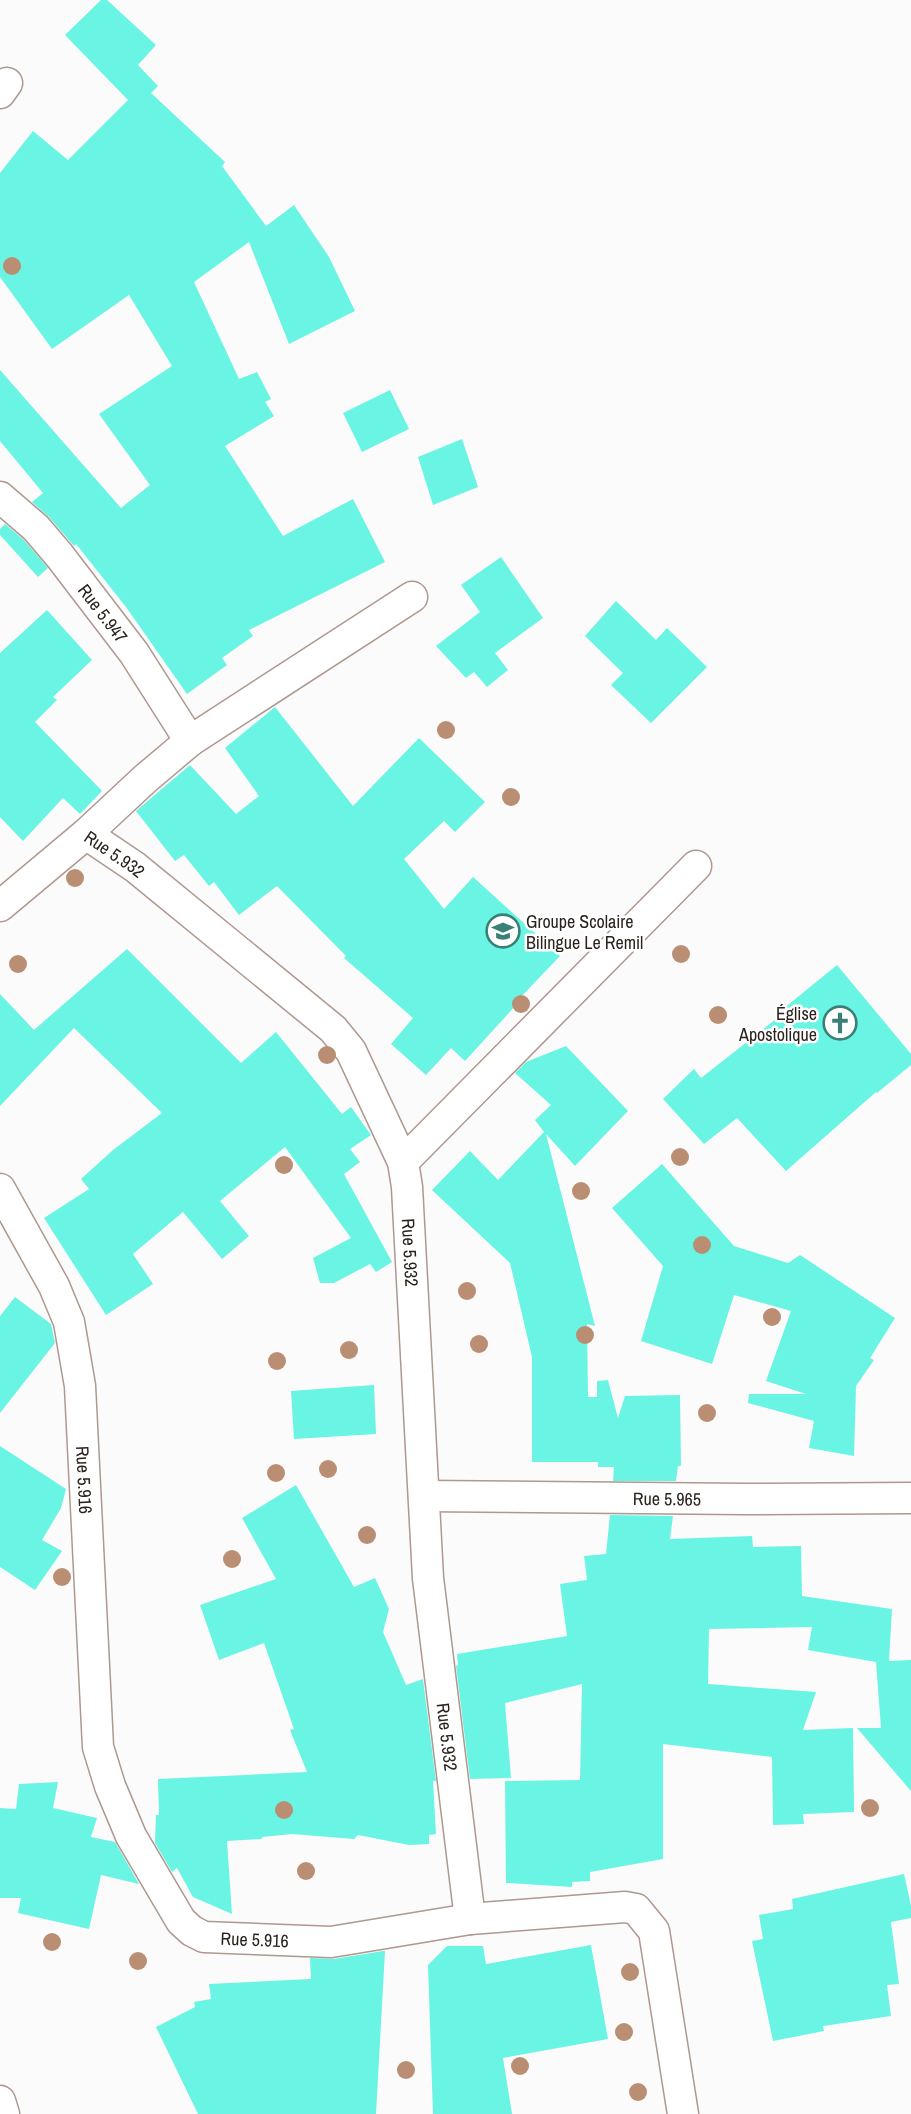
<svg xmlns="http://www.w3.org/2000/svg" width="911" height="2114" font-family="'Archivo Narrow',sans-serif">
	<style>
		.building { fill: #6af4e4 }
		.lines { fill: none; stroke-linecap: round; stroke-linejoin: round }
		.minor-casing { stroke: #af988d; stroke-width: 33 }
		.minor { stroke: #fff; stroke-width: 30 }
		.tree { fill: #ba8e73 }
		.labels { text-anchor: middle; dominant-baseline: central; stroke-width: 5; stroke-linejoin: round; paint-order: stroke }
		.street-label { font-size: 18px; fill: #2b221d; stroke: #fff }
		.poi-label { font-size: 18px; fill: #2b221d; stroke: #fff; text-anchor: start }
	</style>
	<rect width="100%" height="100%" fill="#fbfbfb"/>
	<!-- building -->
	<g class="building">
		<polygon points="101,0 107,0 156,45 138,65 158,86 151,93 225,162 222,166 266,226 294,205 329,257 355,311 289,344 249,242 194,282 239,379 257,372 271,399 265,402 274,416 225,446 283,536 353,499 385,562 249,630 253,636 222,658 227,665 187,694 126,607 76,544 74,546 49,517 32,502 43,493 0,441 0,370 121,508 150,485 99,414 172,366 129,295 52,349 0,277 0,173 33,131 68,160 128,100 65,35"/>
		<polygon points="390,390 409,429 362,452 343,413"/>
		<polygon points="462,439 478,487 433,505 418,457"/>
		<polygon points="5,524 24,540 48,568 38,577 0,535 0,529"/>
		<polygon points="501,557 543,618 495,653 508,670 487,687 474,672 466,678 436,646 480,612 461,585"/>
		<polygon points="616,601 656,640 667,628 707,667 651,723 611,685 623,673 585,636"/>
		<polygon points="47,610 92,660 53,697 57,700 35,722 102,791 80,814 63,798 23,841 0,817 0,653"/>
		<polygon points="275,707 353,806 419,738 485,802 455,832 444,821 404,859 444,909 473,877 560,956 516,1002 517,1004 465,1061 451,1048 426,1075 391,1044 413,1018 344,958 346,956 277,886 239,915 214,882 209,886 184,855 175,861 136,811 190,765 236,814 259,796 225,748"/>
		<polygon points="127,949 241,1063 276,1032 342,1114 351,1107 371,1135 350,1149 360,1162 344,1174 392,1262 376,1272 370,1264 334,1283 320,1283 313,1258 351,1238 285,1147 220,1201 249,1236 222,1259 183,1212 133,1254 153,1284 106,1315 44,1218 89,1189 81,1179 113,1150 162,1113 74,1028 0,1106 0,994 34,1030"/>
		<polygon points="837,965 911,1054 911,1065 877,1093 876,1092 786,1171 737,1118 704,1144 663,1099 694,1069 701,1078 785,1012 783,1009"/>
		<polygon points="566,1046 628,1111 575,1166 546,1134 595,1326 587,1324 588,1397 597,1397 597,1381 608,1380 618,1418 625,1396 680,1395 681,1466 678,1466 676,1481 613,1481 614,1467 598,1467 598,1462 532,1462 532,1357 510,1263 432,1190 470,1151 498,1180 544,1132 535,1120 551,1105 515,1073 526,1062"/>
		<polygon points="662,1164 734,1246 788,1263 800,1255 895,1318 870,1358 874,1360 856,1386 854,1456 809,1448 814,1421 748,1403 749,1394 806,1394 766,1381 791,1311 734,1295 712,1364 641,1341 663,1266 612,1208"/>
		<polygon points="15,1297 51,1324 55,1343 0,1413 0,1316"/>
		<polygon points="374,1385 376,1434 294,1439 291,1391"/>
		<polygon points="0,1446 66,1489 61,1508 42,1540 62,1551 35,1590 0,1567"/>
		<polygon points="296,1485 354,1587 375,1578 389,1609 383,1632 406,1685 423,1679 436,1781 433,1781 436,1834 429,1835 429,1844 409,1845 358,1835 354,1839 292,1834 262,1837 262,1839 227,1841 232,1914 193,1897 177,1868 172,1872 155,1843 156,1815 159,1815 158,1779 307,1772 290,1730 294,1729 264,1643 219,1660 200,1605 276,1579 242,1518"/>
		<polygon points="610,1515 673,1516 670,1539 752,1536 753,1547 801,1546 802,1596 892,1609 889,1661 911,1660 911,1791 857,1728 881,1728 876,1662 808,1650 812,1627 709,1629 708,1684 816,1692 803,1730 853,1728 854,1812 803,1814 804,1824 773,1825 772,1757 663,1744 663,1859 590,1872 590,1881 572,1882 572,1887 506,1883 505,1781 580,1780 582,1684 505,1703 511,1778 470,1779 456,1666 458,1665 457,1654 567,1636 560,1584 587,1580 584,1556 606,1554"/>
		<polygon points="58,1782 53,1808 97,1818 91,1837 115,1842 139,1884 101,1875 89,1929 18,1913 21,1898 0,1898 0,1808 16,1809 19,1784"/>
		<polygon points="904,1874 911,1906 911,1918 891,1922 899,1984 887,1985 891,2016 823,2026 824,2031 773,2041 752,1941 763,1939 759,1915 793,1909 792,1899"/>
		<polygon points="591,1945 608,2039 503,2058 512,2114 433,2114 428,1965 447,1946 483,1946 486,1964"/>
		<polygon points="383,1951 385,1951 376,2114 198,2114 156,2027 195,2007 194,2002 211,1999 209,1984 311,1979 310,1958 334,1959"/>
	</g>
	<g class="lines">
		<!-- minor casing -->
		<g class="minor-casing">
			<g id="minor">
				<polyline points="0,93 7,83"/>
				<path id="s1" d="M0,497l36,31 23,27 75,98 56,88"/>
				<polyline points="86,834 145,779 190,741 412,597"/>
				<path id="s2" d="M0,906l86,-72 49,33 198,162 18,22 52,111 4,25 21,391 42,341"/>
				<polyline points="403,1162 696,866"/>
				<path id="s3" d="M0,1189l54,97 15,36 11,64 18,361 12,39 21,50 50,85 11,10 12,6 127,5 139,-23 155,-12 11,2 18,22 29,183"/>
				<path id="s4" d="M424,1496l321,3 166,-1"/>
				<polyline points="0,2101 4,2114"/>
			</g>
		</g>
		<!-- minor -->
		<use href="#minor" class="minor"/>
	</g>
	<!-- trees -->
	<g class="tree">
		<circle cx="12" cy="266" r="9"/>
		<circle cx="446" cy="730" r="9"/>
		<circle cx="511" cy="797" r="9"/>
		<circle cx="75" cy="878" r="9"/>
		<circle cx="681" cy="954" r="9"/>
		<circle cx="18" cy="964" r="9"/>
		<circle cx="521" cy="1004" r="9"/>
		<circle cx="718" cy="1015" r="9"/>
		<circle cx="327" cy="1055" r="9"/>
		<circle cx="680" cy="1157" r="9"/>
		<circle cx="284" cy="1165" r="9"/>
		<circle cx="581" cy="1191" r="9"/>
		<circle cx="702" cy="1245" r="9"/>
		<circle cx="467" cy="1291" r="9"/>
		<circle cx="772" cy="1317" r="9"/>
		<circle cx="585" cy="1335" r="9"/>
		<circle cx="479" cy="1344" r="9"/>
		<circle cx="349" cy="1350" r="9"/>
		<circle cx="277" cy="1361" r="9"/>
		<circle cx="707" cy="1413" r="9"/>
		<circle cx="328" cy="1469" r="9"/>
		<circle cx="276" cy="1473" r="9"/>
		<circle cx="367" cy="1535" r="9"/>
		<circle cx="232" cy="1559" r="9"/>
		<circle cx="62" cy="1577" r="9"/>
		<circle cx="870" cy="1808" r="9"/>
		<circle cx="284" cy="1810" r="9"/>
		<circle cx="306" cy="1871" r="9"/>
		<circle cx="52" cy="1942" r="9"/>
		<circle cx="138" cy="1961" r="9"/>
		<circle cx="630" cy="1972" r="9"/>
		<circle cx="624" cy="2032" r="9"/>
		<circle cx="520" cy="2066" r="9"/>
		<circle cx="406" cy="2070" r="9"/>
		<circle cx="638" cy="2092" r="9"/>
	</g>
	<!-- icons -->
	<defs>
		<g id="school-ring" transform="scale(1.725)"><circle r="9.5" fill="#fff" stroke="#3a8077" stroke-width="1.5"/><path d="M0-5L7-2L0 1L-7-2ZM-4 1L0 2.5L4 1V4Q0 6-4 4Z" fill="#3a8077"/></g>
		<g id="church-ring" transform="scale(1.725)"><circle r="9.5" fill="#fff" stroke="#3a8077" stroke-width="1.5"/><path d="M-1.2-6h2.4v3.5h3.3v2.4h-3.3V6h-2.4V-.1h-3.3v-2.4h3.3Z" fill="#3a8077"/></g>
	</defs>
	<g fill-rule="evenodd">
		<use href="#school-ring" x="503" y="931"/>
		<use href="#church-ring" x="840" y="1023"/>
	</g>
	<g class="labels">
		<!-- street labels -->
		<g class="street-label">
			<text stroke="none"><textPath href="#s1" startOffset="156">Rue 5.947</textPath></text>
			<text stroke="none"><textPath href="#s2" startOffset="147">Rue 5.932</textPath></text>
			<text stroke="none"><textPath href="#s2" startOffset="669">Rue 5.932</textPath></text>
			<text stroke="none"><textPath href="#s3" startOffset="309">Rue 5.916</textPath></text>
			<text stroke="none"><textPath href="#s4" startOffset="243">Rue 5.965</textPath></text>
			<text stroke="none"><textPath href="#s2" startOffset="1155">Rue 5.932</textPath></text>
			<text stroke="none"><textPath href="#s3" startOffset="849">Rue 5.916</textPath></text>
		</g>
		<!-- poi labels -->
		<g class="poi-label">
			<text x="526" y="921">Groupe Scolaire<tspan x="526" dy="21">Bilingue Le Remil</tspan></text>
			<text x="817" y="1013" text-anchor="end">Église<tspan x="817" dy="21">Apostolique</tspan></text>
		</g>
	</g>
</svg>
